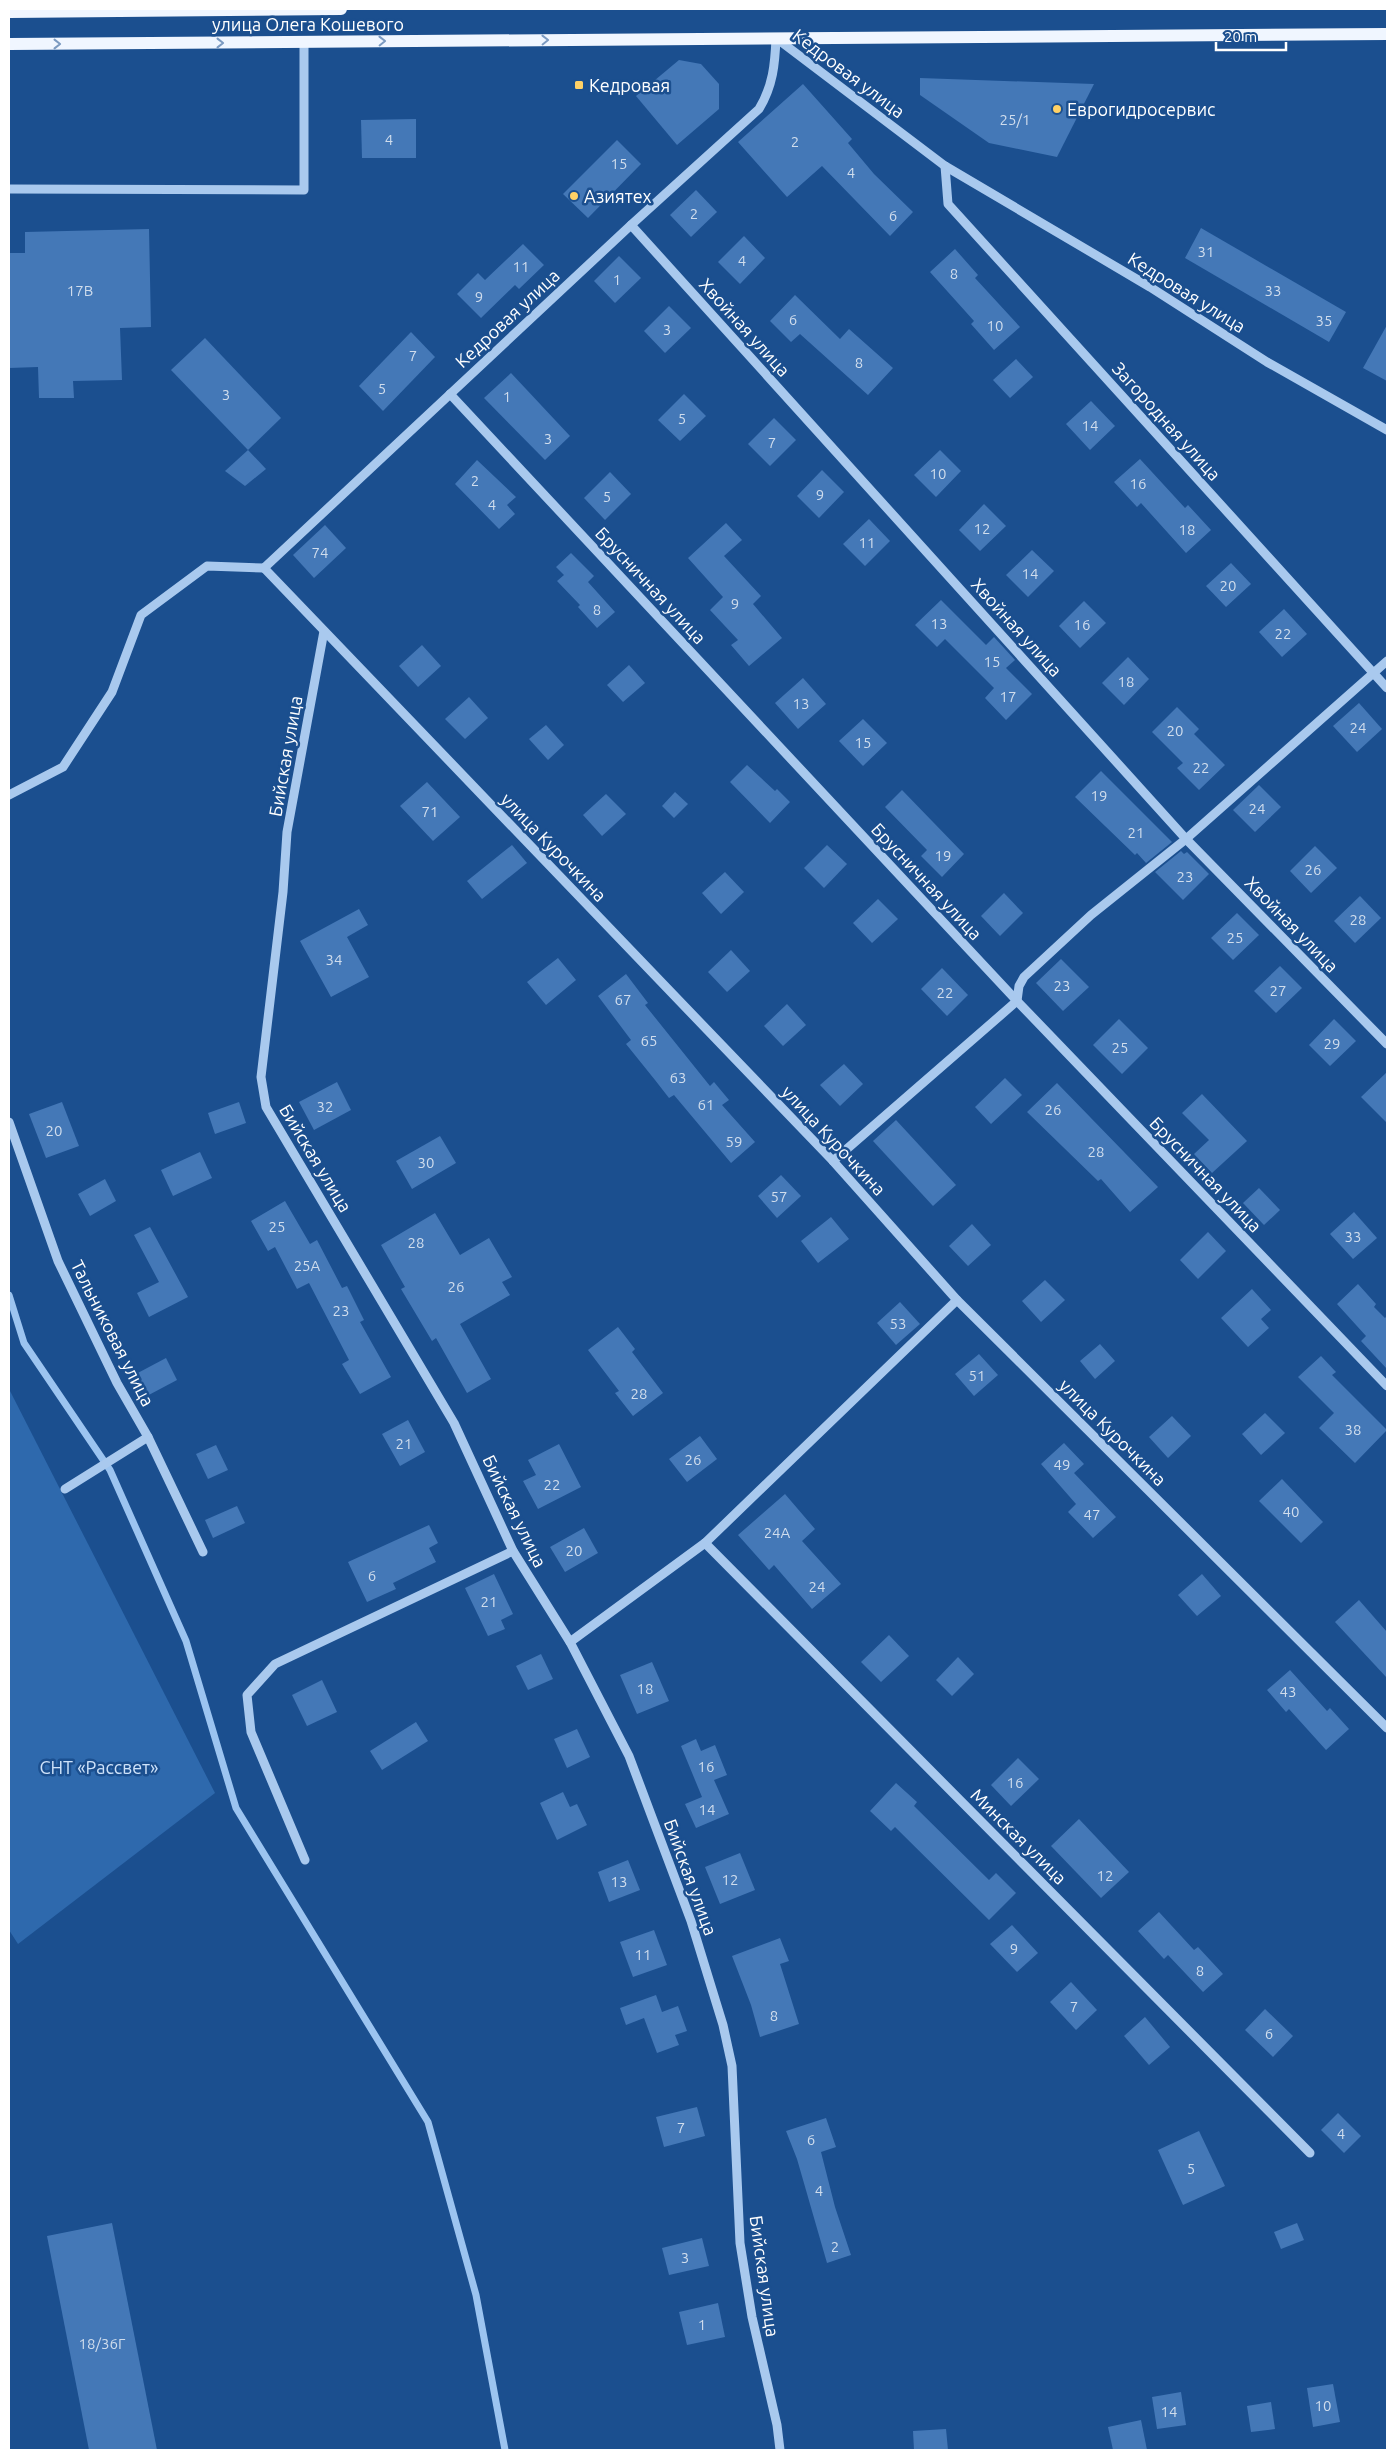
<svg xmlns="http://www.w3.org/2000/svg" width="1396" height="2459" font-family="Ubuntu,sans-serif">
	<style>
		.green { fill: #2e69ad }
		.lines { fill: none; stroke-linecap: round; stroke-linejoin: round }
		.stream { stroke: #9cc4f0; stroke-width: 7 }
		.building { fill: #4478b7 }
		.minor { stroke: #a9c9ee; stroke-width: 9 }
		.major { stroke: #f0f6ff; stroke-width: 12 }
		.oneway { stroke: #7b9ac1 }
		.poi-dot { fill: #ffd166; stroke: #1b4f8f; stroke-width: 2 }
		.labels { text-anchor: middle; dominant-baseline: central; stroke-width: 5; stroke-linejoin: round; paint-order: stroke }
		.number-label { font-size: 15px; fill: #d0dded }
		.street-label { font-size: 18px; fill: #fff; stroke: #1b4f8f }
		.poi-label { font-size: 18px; fill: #fff; stroke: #1b4f8f; text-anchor: start }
		.park-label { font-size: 18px; fill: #cfe3fa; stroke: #1b4f8f }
	</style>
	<rect width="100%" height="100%" fill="#1b4f8f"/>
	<!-- green -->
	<polygon class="green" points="9,1389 215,1793 18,1944 9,1930"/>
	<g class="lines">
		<!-- stream -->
		<polyline class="stream" points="9,1295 24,1343 110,1470 186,1641 236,1808 428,2122 476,2295 505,2450"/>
	</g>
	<!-- building -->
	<g class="building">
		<polygon points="679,60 701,64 719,84 719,109 677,145 636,96"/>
		<polygon points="920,78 1094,84 1057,157 989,143 920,95"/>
		<polygon points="803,84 852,139 848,143 874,174 913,212 890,236 822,166 787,197 738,142"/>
		<polygon points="416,119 416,158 362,158 361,120"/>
		<polygon points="617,140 641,164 588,218 563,194"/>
		<polygon points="696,190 717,212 691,237 670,215"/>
		<polygon points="1201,228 1346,312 1329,342 1185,258"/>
		<polygon points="149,229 151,327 120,328 122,380 73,381 74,398 39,398 38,367 9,368 9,253 25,253 25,232"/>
		<polygon points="744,236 765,258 740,284 718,262"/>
		<polygon points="523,244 544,265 519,289 515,285 481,318 457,294 478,273 485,280"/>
		<polygon points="955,249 978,275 975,278 1020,327 994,350 971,324 974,321 930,272"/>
		<polygon points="619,256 641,278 615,303 594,281"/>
		<polygon points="795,295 840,339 849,329 893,368 868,395 800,334 791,342 770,321"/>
		<polygon points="669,306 691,328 665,353 644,331"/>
		<polygon points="1387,325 1387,381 1363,368"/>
		<polygon points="411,332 435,357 383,411 359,386"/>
		<polygon points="205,338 281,418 248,450 171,370"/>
		<polygon points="1016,359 1033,377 1010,398 993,380"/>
		<polygon points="511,373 570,436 545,460 484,398"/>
		<polygon points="684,394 706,416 680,441 658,420"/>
		<polygon points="1091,401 1115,426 1090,450 1066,424"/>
		<polygon points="774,418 796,440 770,466 748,444"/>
		<polygon points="248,450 266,469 245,486 225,471"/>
		<polygon points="940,450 961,471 936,497 914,475"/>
		<polygon points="1140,459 1185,508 1188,505 1211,530 1186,553 1141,503 1137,507 1114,482"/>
		<polygon points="477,460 516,497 507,505 515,514 499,529 455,484"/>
		<polygon points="822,470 844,492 819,518 797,496"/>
		<polygon points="610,472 631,494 605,520 584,498"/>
		<polygon points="984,504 1006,526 980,551 959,530"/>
		<polygon points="869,519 890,541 865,566 843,544"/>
		<polygon points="726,523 742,540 724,556 761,596 753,604 782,638 749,666 731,645 738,640 710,610 723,597 688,558"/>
		<polygon points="325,525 346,548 314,578 293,555"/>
		<polygon points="1032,550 1054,571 1028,597 1006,575"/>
		<polygon points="571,553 594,576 588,582 615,612 597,628 578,607 580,605 557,581 564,575 556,567"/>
		<polygon points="1231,563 1251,584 1226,607 1206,586"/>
		<polygon points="941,600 986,645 994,637 1015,660 1006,668 1032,694 1006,720 985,698 994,688 945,639 937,647 915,625"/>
		<polygon points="1084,601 1106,623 1080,648 1059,626"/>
		<polygon points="1284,609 1307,634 1282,657 1259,632"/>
		<polygon points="422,645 441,666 418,687 399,666"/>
		<polygon points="1128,657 1149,679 1124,705 1102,683"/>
		<polygon points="629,665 645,683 623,702 607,685"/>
		<polygon points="803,678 826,704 798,729 775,703"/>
		<polygon points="469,697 488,718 465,739 445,719"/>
		<polygon points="1359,703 1382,729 1357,752 1333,726"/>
		<polygon points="1177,707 1199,729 1194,734 1225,765 1199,790 1177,768 1183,763 1152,732"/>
		<polygon points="863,719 887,743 863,766 839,741"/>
		<polygon points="546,725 564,745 548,760 529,739"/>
		<polygon points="747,765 775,791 777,789 790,802 770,823 730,782"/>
		<polygon points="1101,771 1172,842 1146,863 1137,853 1135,855 1075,797"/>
		<polygon points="427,782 460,817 433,841 400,806"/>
		<polygon points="1259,785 1281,807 1255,832 1233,810"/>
		<polygon points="902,790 964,854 942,877 921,856 927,850 885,807"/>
		<polygon points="675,792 688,804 674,818 662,806"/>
		<polygon points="606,794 626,814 602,836 583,815"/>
		<polygon points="512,845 527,863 482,899 467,881"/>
		<polygon points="827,845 847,864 824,888 804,868"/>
		<polygon points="1315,846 1337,868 1311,893 1290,871"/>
		<polygon points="1181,851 1184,854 1187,852 1209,874 1183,900 1155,872"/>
		<polygon points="725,872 744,892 721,914 702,893"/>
		<polygon points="1004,893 1023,913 1000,936 981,916"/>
		<polygon points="1360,896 1381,918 1355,943 1334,921"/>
		<polygon points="878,899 898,919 872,943 853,923"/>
		<polygon points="359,909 368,925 347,937 369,977 331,997 300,941"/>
		<polygon points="1237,913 1259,935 1233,960 1211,938"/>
		<polygon points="731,950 750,971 727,992 708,972"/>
		<polygon points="558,958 576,980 546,1005 527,982"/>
		<polygon points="1061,959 1089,987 1063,1011 1036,983"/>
		<polygon points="1280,966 1302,988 1276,1013 1254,991"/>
		<polygon points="942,968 968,995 947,1016 921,989"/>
		<polygon points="626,974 648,1003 645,1005 710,1086 714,1082 729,1100 722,1105 755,1142 731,1163 674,1095 669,1098 655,1080 626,1044 631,1040 598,996"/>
		<polygon points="787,1004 806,1025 783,1046 764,1026"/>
		<polygon points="1119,1019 1148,1048 1122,1074 1093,1045"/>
		<polygon points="1334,1019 1356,1041 1330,1066 1309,1045"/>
		<polygon points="844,1064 863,1084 840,1106 820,1085"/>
		<polygon points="1387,1072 1387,1123 1361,1097"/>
		<polygon points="1005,1078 1022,1095 991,1124 975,1107"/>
		<polygon points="337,1082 351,1110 314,1130 299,1102"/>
		<polygon points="1057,1083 1158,1187 1130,1212 1101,1179 1098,1181 1027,1112"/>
		<polygon points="1202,1094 1247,1141 1212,1173 1194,1154 1209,1140 1182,1113"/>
		<polygon points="62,1102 79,1146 46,1158 29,1114"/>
		<polygon points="239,1102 246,1123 215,1134 208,1113"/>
		<polygon points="896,1120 956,1185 933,1206 873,1141"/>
		<polygon points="440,1136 456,1163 412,1189 396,1161"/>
		<polygon points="200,1152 212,1178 173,1196 161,1170"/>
		<polygon points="781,1175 801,1196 777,1218 758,1196"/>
		<polygon points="105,1179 116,1201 90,1216 78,1194"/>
		<polygon points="1259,1188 1280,1210 1264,1225 1243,1203"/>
		<polygon points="285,1201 310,1244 317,1240 342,1288 347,1286 364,1320 360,1322 391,1377 360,1394 342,1364 349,1360 309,1283 297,1289 275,1247 268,1251 251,1221"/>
		<polygon points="1354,1212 1377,1238 1353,1259 1330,1234"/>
		<polygon points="435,1213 460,1255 489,1238 512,1277 502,1282 510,1295 460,1324 491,1379 467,1393 436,1338 432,1341 401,1289 405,1287 381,1245"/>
		<polygon points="831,1217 849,1239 818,1263 801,1241"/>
		<polygon points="972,1224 991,1245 968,1266 949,1246"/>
		<polygon points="150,1227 188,1297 149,1317 137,1293 159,1282 134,1235"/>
		<polygon points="1208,1232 1226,1251 1198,1279 1180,1260"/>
		<polygon points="1045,1280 1065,1300 1041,1322 1022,1301"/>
		<polygon points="1358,1284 1376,1304 1374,1307 1385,1318 1387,1316 1387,1369 1361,1341 1366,1336 1337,1304"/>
		<polygon points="1252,1289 1271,1310 1261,1319 1269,1328 1248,1347 1221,1318"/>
		<polygon points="900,1302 920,1324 896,1345 877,1323"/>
		<polygon points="618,1327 635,1349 632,1352 663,1393 633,1416 615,1393 619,1391 588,1350"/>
		<polygon points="1100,1344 1115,1361 1095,1379 1080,1361"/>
		<polygon points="979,1354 998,1375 974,1396 955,1374"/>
		<polygon points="1321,1356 1336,1372 1332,1375 1387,1430 1355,1463 1319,1428 1334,1413 1298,1377"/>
		<polygon points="166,1358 177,1380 145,1397 134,1375"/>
		<polygon points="1265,1413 1285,1433 1261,1455 1242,1434"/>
		<polygon points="1172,1416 1191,1436 1168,1458 1149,1437"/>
		<polygon points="408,1420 425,1452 400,1466 382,1434"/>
		<polygon points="700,1436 717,1459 687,1482 669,1459"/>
		<polygon points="1064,1443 1084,1464 1074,1473 1116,1517 1093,1538 1068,1512 1076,1504 1041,1464"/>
		<polygon points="559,1444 581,1487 538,1509 523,1481 536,1475 528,1460"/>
		<polygon points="216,1445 228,1470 208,1479 196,1454"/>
		<polygon points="1282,1479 1323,1522 1301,1543 1259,1501"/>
		<polygon points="785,1494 815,1529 802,1541 841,1584 812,1609 774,1565 769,1570 738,1535"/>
		<polygon points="237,1506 245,1523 213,1538 205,1520"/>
		<polygon points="429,1525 438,1543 429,1548 436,1562 393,1583 396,1589 367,1602 348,1562"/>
		<polygon points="584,1528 598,1553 565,1572 550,1547"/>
		<polygon points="494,1574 513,1614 501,1620 505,1629 488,1636 465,1588"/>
		<polygon points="1202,1574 1221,1596 1197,1616 1178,1595"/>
		<polygon points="1359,1600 1387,1632 1387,1678 1335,1622"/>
		<polygon points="889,1635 909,1656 881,1682 861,1662"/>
		<polygon points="541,1654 553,1679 528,1690 516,1666"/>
		<polygon points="958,1657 974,1674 952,1696 936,1680"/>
		<polygon points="652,1662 669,1701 637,1714 620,1675"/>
		<polygon points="1290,1670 1327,1711 1330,1708 1349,1729 1326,1750 1289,1709 1286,1712 1267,1690"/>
		<polygon points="322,1680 337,1712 307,1726 292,1695"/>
		<polygon points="416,1722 428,1741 382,1770 370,1751"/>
		<polygon points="577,1729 590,1757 567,1768 554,1739"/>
		<polygon points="696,1739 701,1751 715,1745 727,1775 714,1780 729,1814 696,1828 685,1804 702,1797 681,1746"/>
		<polygon points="1018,1758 1039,1779 1011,1806 991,1785"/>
		<polygon points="896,1783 917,1802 914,1806 989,1880 996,1873 1016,1893 989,1920 895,1827 891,1831 870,1811"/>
		<polygon points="563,1792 570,1807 577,1804 587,1825 557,1840 540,1803"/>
		<polygon points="1079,1819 1129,1872 1101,1898 1051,1846"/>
		<polygon points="740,1853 755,1890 720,1904 705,1867"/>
		<polygon points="628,1860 640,1890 609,1902 598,1872"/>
		<polygon points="1159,1912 1194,1950 1198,1947 1223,1974 1203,1992 1168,1955 1164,1959 1138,1931"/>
		<polygon points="1012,1925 1038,1953 1017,1972 990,1944"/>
		<polygon points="654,1930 667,1965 633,1977 620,1942"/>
		<polygon points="780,1938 789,1961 780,1964 799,2024 760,2037 751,2005 732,1956"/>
		<polygon points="1071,1982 1097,2010 1076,2030 1050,2002"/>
		<polygon points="656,1995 662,2012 678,2006 687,2031 675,2035 679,2045 657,2053 644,2018 626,2025 620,2008"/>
		<polygon points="1265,2009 1293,2036 1273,2057 1245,2030"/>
		<polygon points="1145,2017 1170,2047 1149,2065 1124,2036"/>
		<polygon points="697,2107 705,2136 664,2147 656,2117"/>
		<polygon points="1338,2113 1361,2136 1344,2153 1321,2130"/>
		<polygon points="826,2118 836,2147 821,2152 835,2207 851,2255 827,2263 797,2159 786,2131"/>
		<polygon points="1199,2131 1225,2186 1183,2205 1158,2150"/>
		<polygon points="112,2223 157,2450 89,2450 47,2236"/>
		<polygon points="1297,2223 1304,2240 1281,2249 1274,2232"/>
		<polygon points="702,2238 709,2266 669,2275 662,2248"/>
		<polygon points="718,2303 725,2337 687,2345 679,2312"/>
		<polygon points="1333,2384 1340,2422 1313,2427 1307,2388"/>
		<polygon points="1181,2392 1186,2425 1157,2429 1152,2397"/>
		<polygon points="1271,2402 1275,2429 1251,2432 1247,2406"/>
		<polygon points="1141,2420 1147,2450 1113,2450 1108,2427"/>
		<polygon points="946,2429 948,2450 914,2450 913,2431"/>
	</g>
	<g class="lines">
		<!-- minor -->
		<g class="minor">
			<polyline points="945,166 948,204 1387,688"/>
			<polyline points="9,189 304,190 304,42"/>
			<polyline points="631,225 1186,839 1387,1044"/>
			<polyline points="450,394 1017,1001 1387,1386"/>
			<polyline points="264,568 833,1161 957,1300 1387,1728"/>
			<path d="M264,568l367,-343 128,-116c14,-23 16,-45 17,-71l169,128 205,121 117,75 120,68"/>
			<polyline points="324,631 287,832 283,892 261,1077 266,1107 454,1423 513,1551 570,1642 629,1756 691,1921 723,2025 732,2066 740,2243 752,2317 777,2425 780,2450"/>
			<polyline points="9,795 63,767 112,692 141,615 207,566 264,568"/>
			<polyline points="9,1122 58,1261 117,1383 148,1437 203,1552"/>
			<polyline points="833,1161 1017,1001 1019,986 1024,977 1091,915 1186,839 1387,661"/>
			<polyline points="65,1489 148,1437"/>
			<polyline points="705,1543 1310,2153"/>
			<polyline points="570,1642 705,1543 957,1300"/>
			<polyline points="305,1860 251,1732 247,1695 275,1664 513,1551"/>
		</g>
		<!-- major -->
		<g class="major">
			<polyline points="9,12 341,9"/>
			<polyline points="9,44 1387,34"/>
		</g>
	</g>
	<!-- one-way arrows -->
	<defs><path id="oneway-chevron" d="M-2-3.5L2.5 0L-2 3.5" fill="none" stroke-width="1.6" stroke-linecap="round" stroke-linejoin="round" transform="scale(1.25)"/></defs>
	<g class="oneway">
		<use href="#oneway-chevron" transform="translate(545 40) rotate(-1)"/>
		<use href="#oneway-chevron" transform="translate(382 41) rotate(-1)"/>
		<use href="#oneway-chevron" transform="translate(220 43)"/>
		<use href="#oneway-chevron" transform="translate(57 44)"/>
	</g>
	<!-- markers -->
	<g class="poi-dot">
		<rect x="574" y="80" width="10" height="10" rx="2.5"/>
		<circle cx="1057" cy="109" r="5"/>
		<circle cx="574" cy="196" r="5"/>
	</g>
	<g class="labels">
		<!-- number labels -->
		<g class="number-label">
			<text x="1015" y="119">25/1</text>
			<text x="389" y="139">4</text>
			<text x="795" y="141">2</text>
			<text x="619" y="163">15</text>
			<text x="851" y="172">4</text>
			<text x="694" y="213">2</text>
			<text x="893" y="215">6</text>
			<text x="1206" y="251">31</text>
			<text x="742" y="260">4</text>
			<text x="521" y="266">11</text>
			<text x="954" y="273">8</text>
			<text x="617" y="279">1</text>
			<text x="80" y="290">17В</text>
			<text x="1273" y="290">33</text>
			<text x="479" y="296">9</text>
			<text x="793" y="319">6</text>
			<text x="1324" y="320">35</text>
			<text x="995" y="325">10</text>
			<text x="667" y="329">3</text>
			<text x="413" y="355">7</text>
			<text x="859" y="362">8</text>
			<text x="382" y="388">5</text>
			<text x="226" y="394">3</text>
			<text x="507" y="396">1</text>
			<text x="682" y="418">5</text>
			<text x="1090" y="425">14</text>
			<text x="548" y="438">3</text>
			<text x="772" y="442">7</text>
			<text x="938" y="473">10</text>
			<text x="475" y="480">2</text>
			<text x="1138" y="483">16</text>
			<text x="820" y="494">9</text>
			<text x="607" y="496">5</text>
			<text x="492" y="504">4</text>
			<text x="982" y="528">12</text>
			<text x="1187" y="529">18</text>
			<text x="867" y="542">11</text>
			<text x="320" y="552">74</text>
			<text x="1030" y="573">14</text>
			<text x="1228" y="585">20</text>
			<text x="735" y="603">9</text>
			<text x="597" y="609">8</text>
			<text x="939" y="623">13</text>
			<text x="1082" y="624">16</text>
			<text x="1283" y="633">22</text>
			<text x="992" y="661">15</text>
			<text x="1126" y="681">18</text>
			<text x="1008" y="696">17</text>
			<text x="801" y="703">13</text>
			<text x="1358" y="727">24</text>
			<text x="1175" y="730">20</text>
			<text x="863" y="742">15</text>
			<text x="1201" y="767">22</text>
			<text x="1099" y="795">19</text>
			<text x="1257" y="808">24</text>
			<text x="430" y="811">71</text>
			<text x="1136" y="832">21</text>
			<text x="943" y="855">19</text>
			<text x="1313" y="869">26</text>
			<text x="1185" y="876">23</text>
			<text x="1358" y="919">28</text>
			<text x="1235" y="937">25</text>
			<text x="334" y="959">34</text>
			<text x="1062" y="985">23</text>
			<text x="1278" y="990">27</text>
			<text x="945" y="992">22</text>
			<text x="623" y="999">67</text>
			<text x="649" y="1040">65</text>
			<text x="1332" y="1043">29</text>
			<text x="1120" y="1047">25</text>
			<text x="678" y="1077">63</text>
			<text x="706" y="1104">61</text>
			<text x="325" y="1106">32</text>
			<text x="1053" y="1109">26</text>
			<text x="54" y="1130">20</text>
			<text x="734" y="1141">59</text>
			<text x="1096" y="1151">28</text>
			<text x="426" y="1162">30</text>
			<text x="779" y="1196">57</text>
			<text x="277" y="1226">25</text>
			<text x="1353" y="1236">33</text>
			<text x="416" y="1242">28</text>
			<text x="307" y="1265">25А</text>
			<text x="456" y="1286">26</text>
			<text x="341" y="1310">23</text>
			<text x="898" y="1323">53</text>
			<text x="977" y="1375">51</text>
			<text x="639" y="1393">28</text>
			<text x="1353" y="1429">38</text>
			<text x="404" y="1443">21</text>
			<text x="693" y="1459">26</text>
			<text x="1062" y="1464">49</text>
			<text x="552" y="1484">22</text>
			<text x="1291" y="1511">40</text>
			<text x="1092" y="1514">47</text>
			<text x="777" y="1532">24А</text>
			<text x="574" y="1550">20</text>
			<text x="372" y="1575">6</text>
			<text x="817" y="1586">24</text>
			<text x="489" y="1601">21</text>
			<text x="645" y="1688">18</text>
			<text x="1288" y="1691">43</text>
			<text x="706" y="1766">16</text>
			<text x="1015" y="1782">16</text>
			<text x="707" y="1809">14</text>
			<text x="1105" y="1875">12</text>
			<text x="730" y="1879">12</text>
			<text x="619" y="1881">13</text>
			<text x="1014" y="1948">9</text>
			<text x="643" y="1954">11</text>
			<text x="1200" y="1970">8</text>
			<text x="1074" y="2006">7</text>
			<text x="774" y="2015">8</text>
			<text x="1269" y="2033">6</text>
			<text x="681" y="2127">7</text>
			<text x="1341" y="2133">4</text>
			<text x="811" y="2139">6</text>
			<text x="1191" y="2168">5</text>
			<text x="819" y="2190">4</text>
			<text x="835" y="2246">2</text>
			<text x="685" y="2257">3</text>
			<text x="702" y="2324">1</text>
			<text x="102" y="2343">18/36Г</text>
			<text x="1323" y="2405">10</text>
			<text x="1169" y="2411">14</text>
		</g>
		<!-- street labels -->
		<g class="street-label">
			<text x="308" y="24">улица Олега Кошевого</text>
			<text transform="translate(849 73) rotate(37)">Кедровая улица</text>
			<text transform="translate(1187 292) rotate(32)">Кедровая улица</text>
			<text transform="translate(507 318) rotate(-43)">Кедровая улица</text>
			<text transform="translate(745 327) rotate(48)">Хвойная улица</text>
			<text transform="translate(1167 421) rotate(48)">Загородная улица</text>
			<text transform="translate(651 585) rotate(47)">Брусничная улица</text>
			<text transform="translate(1017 627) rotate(48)">Хвойная улица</text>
			<text transform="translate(285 756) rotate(-80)">Бийская улица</text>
			<text transform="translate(554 847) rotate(46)">улица Курочкина</text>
			<text transform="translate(927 881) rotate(47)">Брусничная улица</text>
			<text transform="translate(1292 924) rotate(46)">Хвойная улица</text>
			<text transform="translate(834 1140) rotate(47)">улица Курочкина</text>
			<text transform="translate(316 1158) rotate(59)">Бийская улица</text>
			<text transform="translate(1206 1174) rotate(46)">Брусничная улица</text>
			<text transform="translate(113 1333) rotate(63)">Тальниковая улица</text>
			<text transform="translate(1113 1432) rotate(45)">улица Курочкина</text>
			<text transform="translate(515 1511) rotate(64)">Бийская улица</text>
			<text transform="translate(1019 1836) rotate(45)">Минская улица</text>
			<text transform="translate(691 1877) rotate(70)">Бийская улица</text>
			<text transform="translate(765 2276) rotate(82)">Бийская улица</text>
		</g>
		<!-- poi labels -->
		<g class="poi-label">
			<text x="589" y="85">Кедровая</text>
			<text x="1067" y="109">Еврогидросервис</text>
			<text x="584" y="196">Азиятех</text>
		</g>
		<!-- park labels -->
		<g class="park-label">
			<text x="99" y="1767">СНТ «Рассвет»</text>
		</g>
	</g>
	<!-- border -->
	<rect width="1396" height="2459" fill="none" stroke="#ffffff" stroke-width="20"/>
	<!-- scale -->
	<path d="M1216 42v8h70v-8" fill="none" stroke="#ffffff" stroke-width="2.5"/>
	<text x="1224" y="42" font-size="15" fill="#ffffff" stroke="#1b4f8f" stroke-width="4" paint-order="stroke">20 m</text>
</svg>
